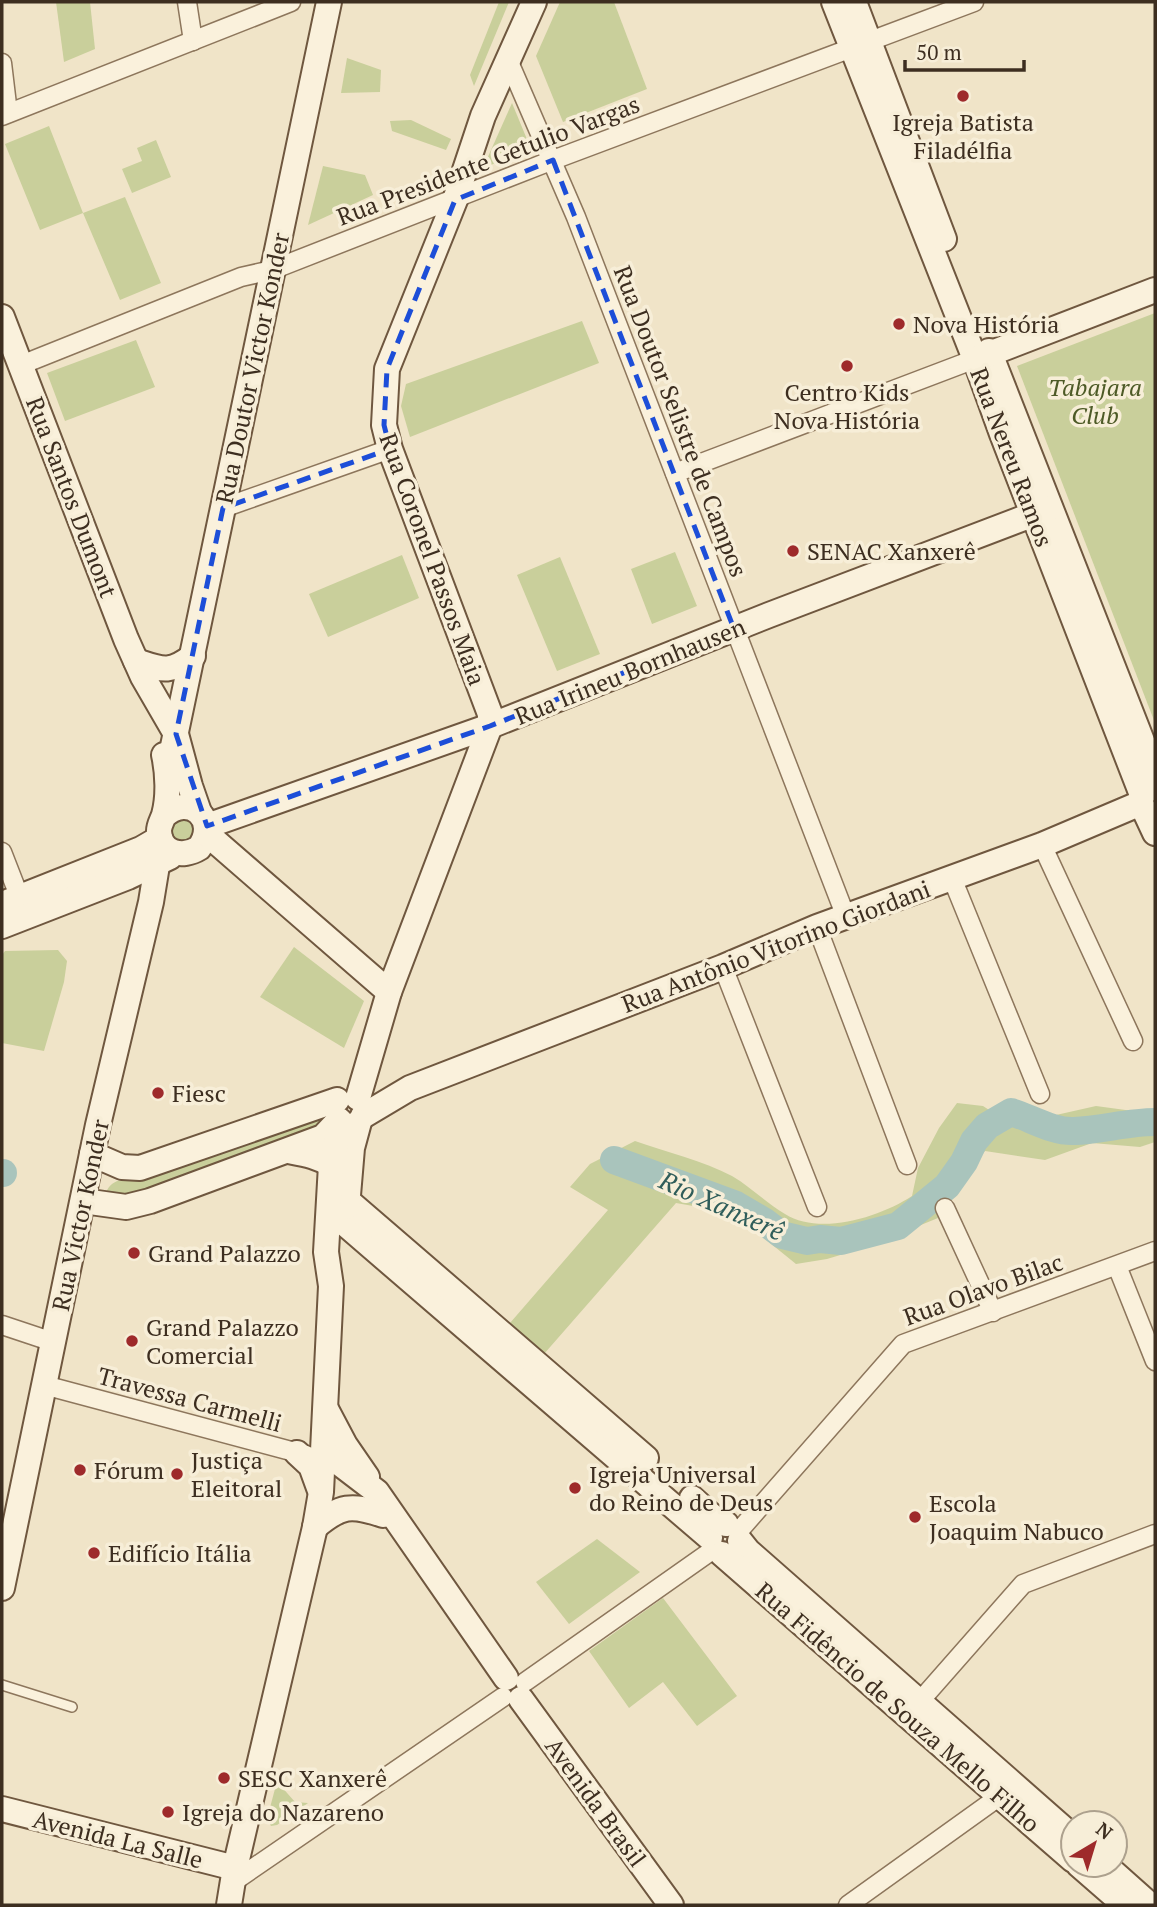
<svg xmlns="http://www.w3.org/2000/svg" width="1157" height="1907" font-family="'PT Serif',serif">
	<style>
		.green { fill: #c9cf9b }
		.lines { fill: none; stroke-linecap: round; stroke-linejoin: round }
		.river { stroke: #a9c4bc; stroke-width: 28 }
		.lane-casing { stroke: #8d765c; stroke-width: 12 }
		.street-casing { stroke: #8d765c; stroke-width: 21 }
		.secondary-casing { stroke: #6f573f; stroke-width: 28 }
		.lane { stroke: #faf1dc; stroke-width: 9 }
		.street { stroke: #faf1dc; stroke-width: 18 }
		.secondary { stroke: #faf1dc; stroke-width: 24 }
		.marked { fill: none; stroke: #1d4ed8; stroke-width: 5; stroke-dasharray: 14 9; stroke-linejoin: round }
		.poi-dot { fill: #9e2a2b; stroke: #f7eed8; stroke-width: 2.5 }
		.labels { text-anchor: middle; dominant-baseline: central; stroke-width: 7; stroke-linejoin: round; paint-order: stroke }
		.poi-label { font-size: 24px; fill: #3d2e20; stroke: #f7eed8; text-anchor: start }
		.street-label { font-size: 24px; fill: #3d2e20; stroke: #f7eed8 }
		.park-label { font-size: 24px; font-style: italic; fill: #4d5a26; stroke: #f7eed8 }
		.water-label { font-size: 26px; font-style: italic; fill: #2f5d5a; stroke: #f7eed8 }
	</style>
	<rect width="100%" height="100%" fill="#f0e4c8"/>
	<!-- green -->
	<g class="green">
		<polygon points="56,2 90,2 95,49 64,62"/>
		<polygon points="499,2 509,2 474,86 470,75"/>
		<polygon points="560,2 614,2 647,89 563,122 536,56"/>
		<polygon points="347,58 381,70 380,92 341,93"/>
		<polygon points="512,103 531,149 483,168"/>
		<polygon points="411,120 451,139 446,150 392,131 390,121"/>
		<polygon points="49,126 83,213 125,197 161,283 120,300 83,213 40,230 5,144"/>
		<polygon points="156,140 171,177 132,193 122,169 142,161 137,148"/>
		<polygon points="323,166 365,175 373,195 308,225"/>
		<polygon points="1155,313 1155,723 1017,366"/>
		<polygon points="582,321 599,363 410,437 401,406 406,384"/>
		<polygon points="136,340 155,387 65,421 47,373"/>
		<polygon points="675,552 697,606 652,624 631,569"/>
		<polygon points="402,555 419,598 328,637 309,594"/>
		<polygon points="560,557 600,654 557,671 517,575"/>
		<polygon points="187,815 198,829 187,843 174,840 169,827 171,823"/>
		<polygon points="294,947 364,1001 344,1048 260,997"/>
		<polygon points="58,950 67,961 64,982 44,1051 2,1043 2,955 5,951"/>
		<path d="M957,1103l26,3 29,19 84,-19 59,8v28l-15,5 -48,-4 -47,17 -60,-9 -34,43 -13,24 -71,29 -40,12 -31,5 -63,-51 -57,-10 -132,151 -34,-31 98,-113 -38,-23 20,-23 45,-23c31,11 69,20 97,35 19,11 34,27 53,38 35,22 95,3 127,-18l6,-28 21,-40z"/>
		<path d="M326,1115l-4,18 -199,68 -17,-8c6,-17 23,-13 38,-14z"/>
		<polygon points="597,1539 640,1572 569,1624 536,1582"/>
		<polygon points="663,1598 737,1696 697,1726 663,1682 629,1708 589,1651"/>
		<polygon points="276,1785 280,1785 295,1802 308,1803 277,1825 271,1826 267,1819"/>
	</g>
	<g class="lines">
		<!-- river -->
		<g class="river">
			<path d="M614,1160l122,45 29,17 17,13 25,6 13,-2 21,2 57,-15 49,-40 17,-24 10,-21 13,-15 24,-14c20,6 42,20 63,19 27,-1 54,-9 81,-9"/>
			<polyline points="2,1173 3,1173"/>
		</g>
		<!-- lane casing -->
		<g class="lane-casing">
			<polyline id="lane" points="2,1685 72,1707"/>
		</g>
		<!-- street casing -->
		<g class="street-casing">
			<g id="street">
				<polyline points="187,2 193,41"/>
				<polyline points="509,62 576,217 846,917"/>
				<polyline points="2,63 8,113"/>
				<polyline points="2,116 291,2"/>
				<polyline points="21,365 241,277 272,270 553,160 974,2"/>
				<polyline points="675,473 975,359"/>
				<polyline points="223,508 390,449"/>
				<polyline points="1042,845 1133,1041"/>
				<polyline points="2,852 23,906"/>
				<polyline points="952,878 1040,1094"/>
				<polyline points="817,927 907,1165"/>
				<polyline points="723,967 817,1207"/>
				<polyline points="945,1208 993,1312"/>
				<polyline points="1117,1266 1155,1361"/>
				<polyline points="2,1325 53,1342"/>
				<polyline points="44,1385 306,1455"/>
				<polyline points="738,1532 903,1344 1155,1251"/>
				<polyline points="525,1682 714,1549"/>
				<polyline points="913,1709 1023,1584 1155,1534"/>
				<polyline points="233,1882 503,1697"/>
				<polyline points="848,1905 1007,1791"/>
			</g>
		</g>
		<!-- secondary casing -->
		<g class="secondary-casing">
			<g id="secondary">
				<polyline points="834,2 975,359 1002,434 1142,795"/>
				<polyline points="854,2 944,239"/>
				<polyline points="2,317 126,639 143,677 176,734 190,786 199,812"/>
				<polyline points="989,351 1155,774"/>
				<polyline points="976,359 1155,290"/>
				<path d="M136,661c27,9 33,13 57,-5"/>
				<path d="M164,755c4,18 5,42 0,60 -2,6 -5,10 -5,16 1,23 24,27 40,17 21,-28 -10,-56 -35,-32"/>
				<polyline points="168,770 329,2"/>
				<polyline points="1147,790 1142,795 1141,803 1155,833"/>
				<polyline points="207,826 490,726 769,615 1050,508"/>
				<polyline points="207,834 389,992"/>
				<polyline points="2,904 141,849 160,838"/>
				<polyline points="2,926 128,877 170,857"/>
				<polyline points="358,1098 389,992 490,726 490,714 390,449 384,425 387,369 455,200 483,116 534,2"/>
				<polyline points="363,1116 410,1088 723,967 817,927 1042,845 1141,803"/>
				<path d="M288,1151c16,3 30,5 43,14l5,39 9,20 365,314"/>
				<polyline points="92,1154 122,1167 140,1168 337,1100"/>
				<polyline points="347,1200 646,1458"/>
				<polyline points="83,1201 126,1207 150,1201 323,1137 339,1120"/>
				<polyline points="347,1207 352,1148 359,1122"/>
				<polyline points="326,1409 345,1445 367,1477"/>
				<polyline points="297,1453 311,1466 319,1488"/>
				<polyline points="323,1458 339,1463 377,1492 506,1678"/>
				<polyline points="692,1498 714,1518 726,1524"/>
				<path d="M315,1527c26,-22 36,-23 68,-12"/>
				<polyline points="740,1541 748,1551 1073,1837"/>
				<polyline points="722,1554 1073,1860"/>
				<polyline points="2,1588 98,1125 151,902 161,841"/>
				<polyline points="521,1699 671,1905"/>
				<polyline points="2,1809 235,1868"/>
				<polyline points="1079,1865 1125,1905"/>
				<polyline points="1114,1873 1150,1905"/>
				<polyline points="229,1905 235,1868 315,1527 321,1492 331,1286 326,1252 331,1165 341,1122"/>
			</g>
		</g>
		<!-- lane -->
		<use href="#lane" class="lane"/>
		<!-- street -->
		<use href="#street" class="street"/>
		<!-- secondary -->
		<use href="#secondary" class="secondary"/>
	</g>
	<!-- marked area -->
	<path class="marked" d="M553,160l181,469 -244,97 -283,100 -31,-92 47,-226 167,-59 -6,-24 3,-56 68,-169z"/>
	<!-- markers -->
	<g class="poi-dot">
		<circle cx="963" cy="96" r="7"/>
		<circle cx="899" cy="324" r="7"/>
		<circle cx="847" cy="366" r="7"/>
		<circle cx="793" cy="551" r="7"/>
		<circle cx="158" cy="1093" r="7"/>
		<circle cx="134" cy="1253" r="7"/>
		<circle cx="132" cy="1341" r="7"/>
		<circle cx="80" cy="1470" r="7"/>
		<circle cx="177" cy="1474" r="7"/>
		<circle cx="575" cy="1488" r="7"/>
		<circle cx="915" cy="1517" r="7"/>
		<circle cx="94" cy="1553" r="7"/>
		<circle cx="224" cy="1778" r="7"/>
		<circle cx="168" cy="1812" r="7"/>
	</g>
	<g class="labels">
		<!-- poi labels -->
		<g class="poi-label">
			<text x="963" y="122" text-anchor="middle">Igreja Batista<tspan x="963" dy="28">Filadélfia</tspan></text>
			<text x="913" y="324">Nova História</text>
			<text x="847" y="392" text-anchor="middle">Centro Kids<tspan x="847" dy="28">Nova História</tspan></text>
			<text x="807" y="551">SENAC Xanxerê</text>
			<text x="172" y="1093">Fiesc</text>
			<text x="148" y="1253">Grand Palazzo</text>
			<text x="146" y="1327">Grand Palazzo<tspan x="146" dy="28">Comercial</tspan></text>
			<text x="191" y="1460">Justiça<tspan x="191" dy="28">Eleitoral</tspan></text>
			<text x="94" y="1470">Fórum</text>
			<text x="589" y="1474">Igreja Universal<tspan x="589" dy="28">do Reino de Deus</tspan></text>
			<text x="929" y="1503">Escola<tspan x="929" dy="28">Joaquim Nabuco</tspan></text>
			<text x="108" y="1553">Edifício Itália</text>
			<text x="238" y="1778">SESC Xanxerê</text>
			<text x="182" y="1812">Igreja do Nazareno</text>
		</g>
		<!-- street labels -->
		<g class="street-label">
			<text transform="translate(488 160) rotate(-21)">Rua Presidente Getulio Vargas</text>
			<text transform="translate(252 368) rotate(-78)">Rua Doutor Victor Konder</text>
			<text transform="translate(681 421) rotate(69)">Rua Doutor Selistre de Campos</text>
			<text transform="translate(1012 457) rotate(69)">Rua Nereu Ramos</text>
			<text transform="translate(72 497) rotate(69)">Rua Santos Dumont</text>
			<text transform="translate(433 559) rotate(70)">Rua Coronel Passos Maia</text>
			<text transform="translate(630 671) rotate(-22)">Rua Irineu Bornhausen</text>
			<text transform="translate(776 946) rotate(-21)">Rua Antônio Vitorino Giordani</text>
			<text transform="translate(80 1215) rotate(-78)">Rua Victor Konder</text>
			<text transform="translate(983 1289) rotate(-20)">Rua Olavo Bilac</text>
			<text transform="translate(190 1399) rotate(15)">Travessa Carmelli</text>
			<text transform="translate(898 1707) rotate(41)">Rua Fidêncio de Souza Mello Filho</text>
			<text transform="translate(596 1802) rotate(54)">Avenida Brasil</text>
			<text transform="translate(118 1839) rotate(14)">Avenida La Salle</text>
		</g>
		<!-- park labels -->
		<g class="park-label">
			<text x="1095" y="387">Tabajara<tspan x="1095" dy="28">Club</tspan></text>
		</g>
		<!-- water labels -->
		<g class="water-label">
			<text transform="translate(722 1205) rotate(24)">Rio Xanxerê</text>
		</g>
	</g>
	<!-- border -->
	<rect width="1157" height="1907" fill="none" stroke="#3d2e20" stroke-width="7"/>
	<!-- north arrow -->
	<g transform="translate(1094 1844) rotate(38)"><circle r="33" fill="#f7eed8" stroke="#ada18e" stroke-width="2"/>
	<path d="M0-5L12 26L0 18L-12 26Z" fill="#9e2a2b"/>
	<text y="-10" font-size="19" font-weight="bold" text-anchor="middle" fill="#3d2e20">N</text>
	</g>
	<!-- scale -->
	<path d="M905 60v10h119v-10" fill="none" stroke="#3d2e20" stroke-width="3.5"/>
	<text x="916" y="60" font-size="21" fill="#3d2e20" stroke="#f7eed8" stroke-width="5" paint-order="stroke">50 m</text>
</svg>
